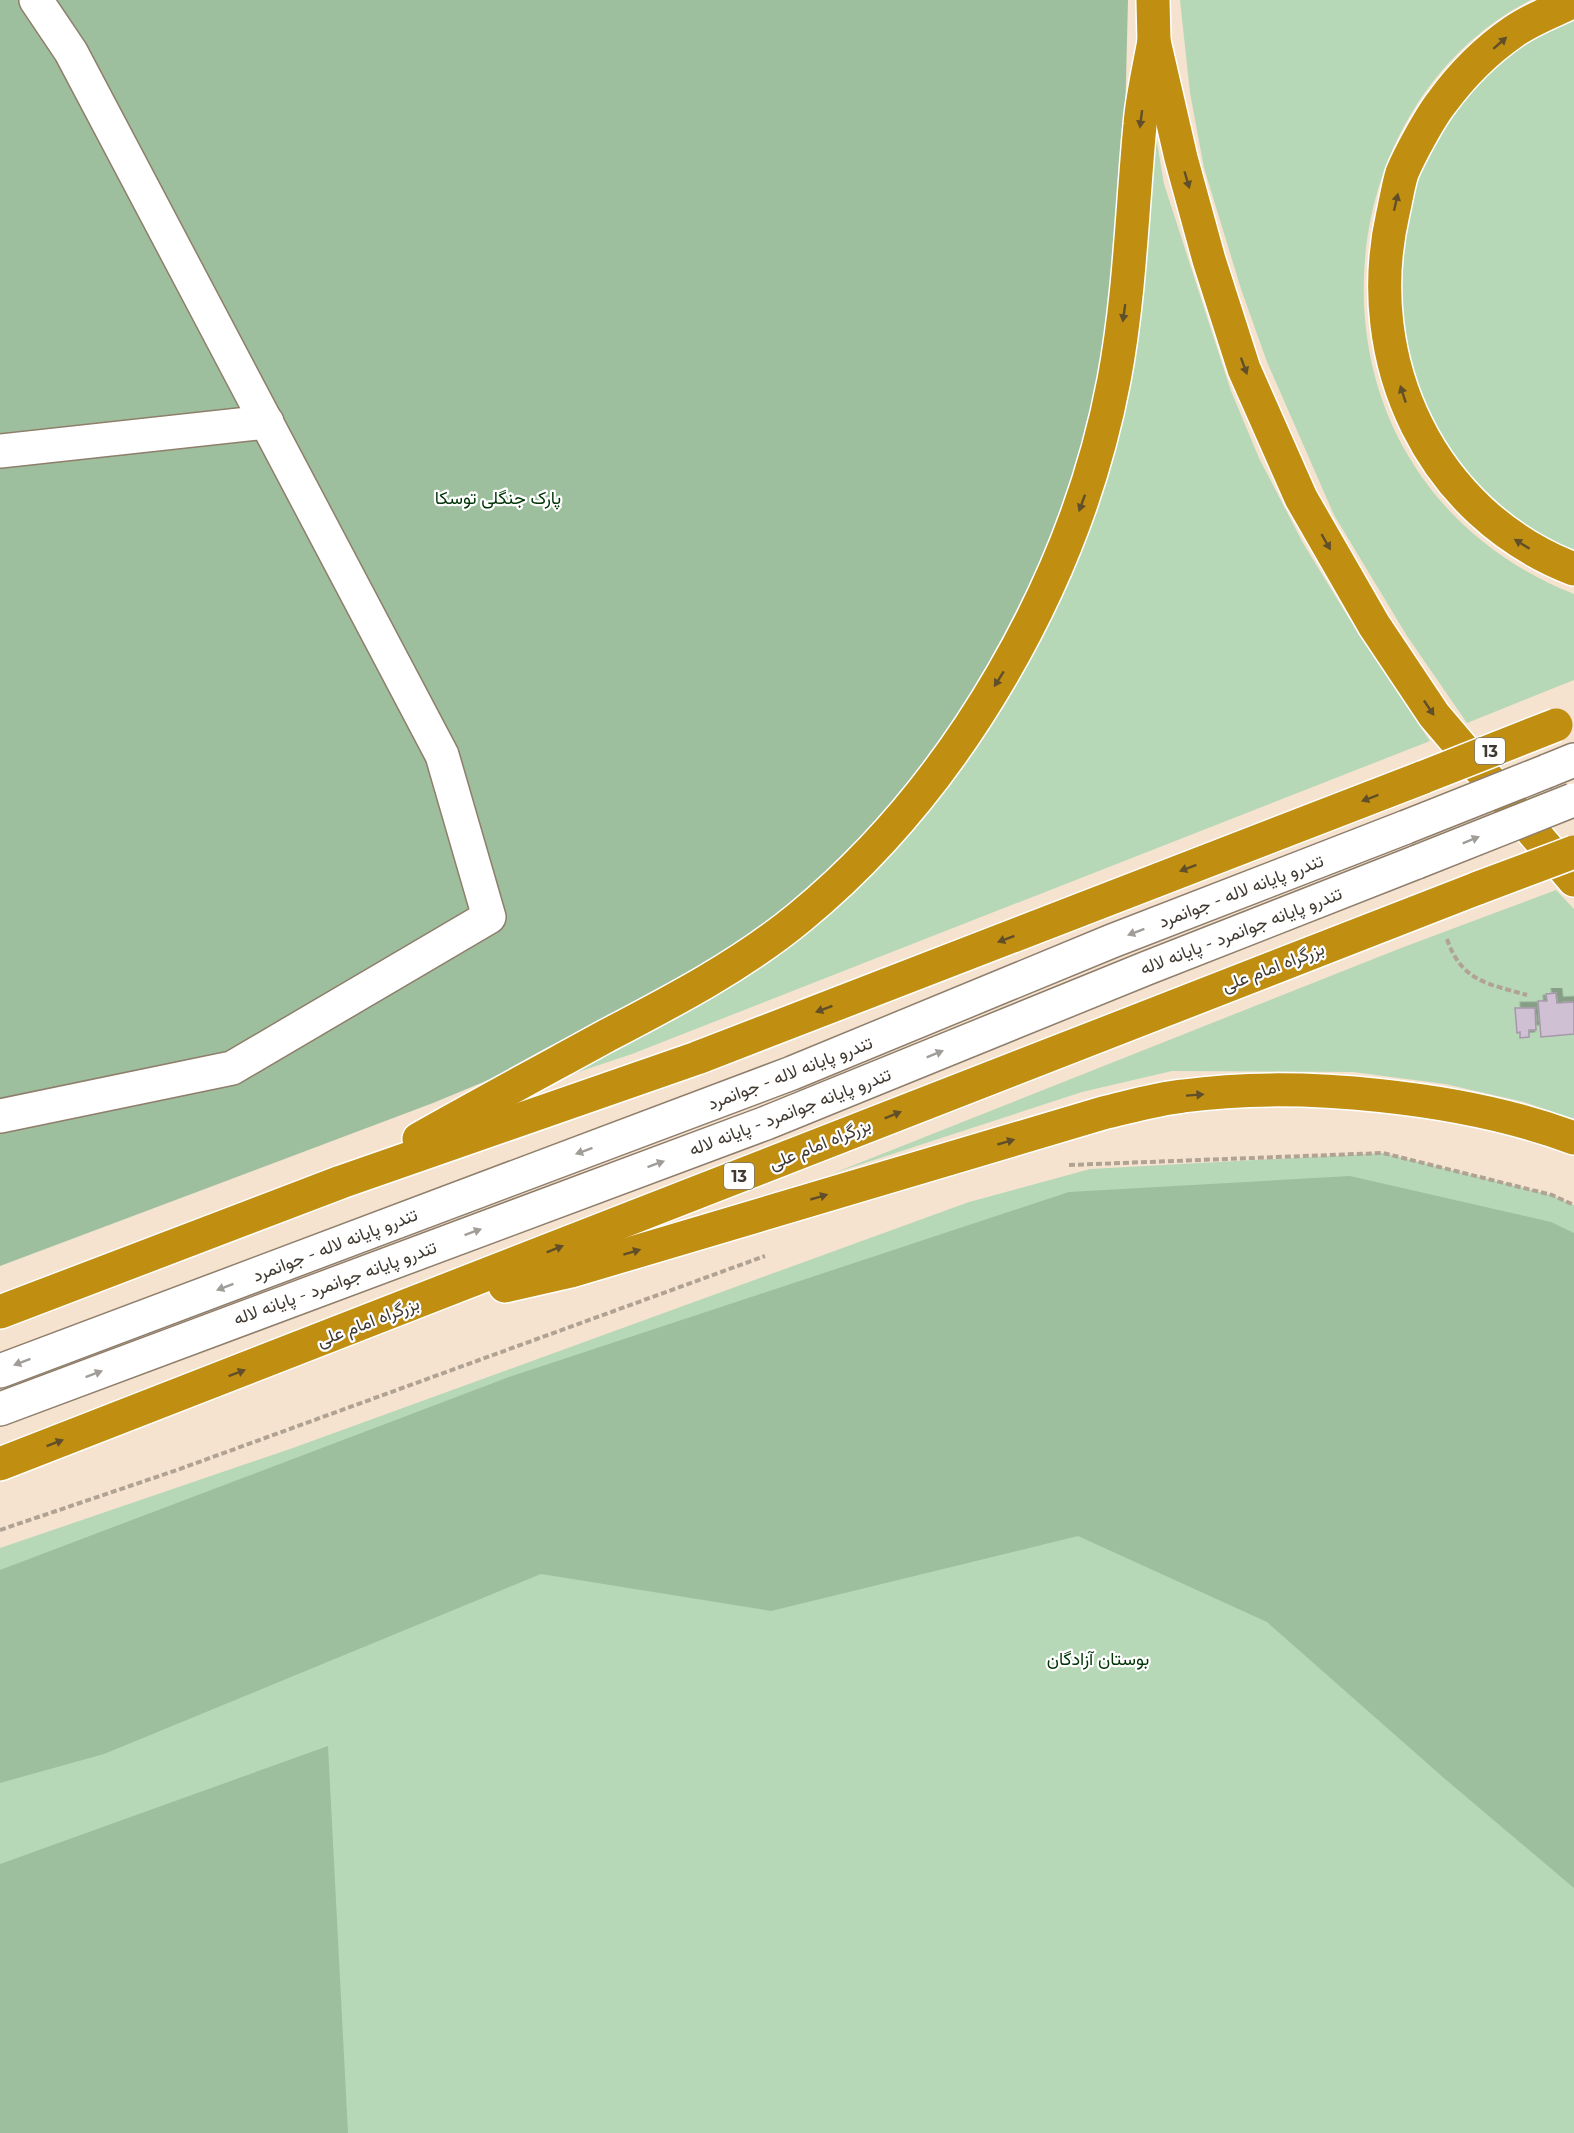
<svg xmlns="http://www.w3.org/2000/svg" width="1574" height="2133" font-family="Montserrat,Vazirmatn,sans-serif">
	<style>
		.green { fill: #b7d8b7 }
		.forest { fill: #9ebf9e }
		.building { fill: #d0c0d4; stroke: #a797aa; stroke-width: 1.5; filter: url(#shadow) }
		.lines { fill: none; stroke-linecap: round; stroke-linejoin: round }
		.minor-casing { stroke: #8e7e6b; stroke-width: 36 }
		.highway-casing { stroke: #fff; stroke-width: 36 }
		.path { stroke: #b1a393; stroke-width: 4; stroke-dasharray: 6 3; stroke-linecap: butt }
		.minor { stroke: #fff; stroke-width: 33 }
		.highway { stroke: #c08f12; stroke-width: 33 }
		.minor-bridge-casing { stroke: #8e7e6b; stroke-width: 36; stroke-linecap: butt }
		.highway-bridge-casing { stroke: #fff; stroke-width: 36; stroke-linecap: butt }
		.minor-bridge { stroke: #fff; stroke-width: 33 }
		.highway-bridge { stroke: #c08f12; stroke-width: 33 }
		.oneway { fill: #614f2a }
		.oneway2 { fill: #a09c98 }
		.labels { text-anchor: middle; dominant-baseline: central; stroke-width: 4.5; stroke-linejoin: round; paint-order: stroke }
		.shield { fill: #fff; stroke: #7a7570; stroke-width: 1.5 }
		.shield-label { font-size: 16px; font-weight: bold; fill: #413a32 }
		.park-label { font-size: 18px; fill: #013406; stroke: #fff }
		.street-label { font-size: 18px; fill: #413a32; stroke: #fff }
	</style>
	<defs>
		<filter id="shadow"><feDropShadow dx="5.5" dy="-5.5" stdDeviation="0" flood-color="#0004"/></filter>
	</defs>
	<rect width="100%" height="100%" fill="#f5e3cf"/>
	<!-- green -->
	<g class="green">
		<path d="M1180,0h351c-162,83 -214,304 -122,457 37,63 98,111 165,137v86l-107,43 -60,-87 -73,-121 -67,-153 -26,-73 -37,-121 -14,-75z"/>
		<polygon points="1574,16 1574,559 1489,506 1421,416 1394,317 1404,212 1424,158 1453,112 1500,61 1534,34"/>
		<polygon points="1151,107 1164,184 1231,391 1259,458 1303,543 1361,638 1430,741 632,1054 512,1094"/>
		<polygon points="1556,890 1574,909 1574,1119 1524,1102 1445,1084 1353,1072 1172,1071 1082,1092 834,1173 1401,948"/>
		<polygon points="1383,1153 1552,1195 1574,1205 1574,2133 0,2133 0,1548 290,1449 969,1202 1090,1169"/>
	</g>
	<!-- forest -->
	<g class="forest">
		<polygon points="0,0 1128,0 1124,161 1109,348 1064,550 949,735 861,840 767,928 532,1062 433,1103 0,1266"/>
		<polygon points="1350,1176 1551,1222 1574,1233 1574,1888 1445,1779 1267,1622 1078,1536 771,1611 541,1574 104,1754 0,1783 0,1570 509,1377 1069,1192"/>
		<polygon points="328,1746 348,2133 0,2133 0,1864"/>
	</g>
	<!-- building -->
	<g class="building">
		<polygon points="1556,993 1557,1003 1574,1002 1574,1034 1541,1037 1538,1001 1547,1001 1546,994"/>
		<polygon points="1515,1008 1535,1008 1536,1030 1529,1030 1529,1037 1520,1038 1520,1032 1517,1033"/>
	</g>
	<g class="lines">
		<!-- minor casing -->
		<g class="minor-casing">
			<g id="minor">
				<polyline points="0,451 267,422"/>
				<polyline points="1547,771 1574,760"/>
				<polyline points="0,1116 232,1068 489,917 442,755 71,52 36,0"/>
				<polyline points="0,1371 792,1073 1112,941 1406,827"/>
				<polyline points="0,1409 766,1123 1147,968 1417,862"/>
			</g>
		</g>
		<!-- highway casing -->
		<g class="highway-casing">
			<g id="highway">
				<polyline points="1153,0 1154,41 1181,158 1209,260 1244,369 1301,498 1374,625 1434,715 1574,880"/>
				<path d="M1574,1c-20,10 -43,18 -61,31 -26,18 -52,44 -71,70 -12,15 -33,54 -40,71 -4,13 -6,27 -9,40 -34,148 38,301 181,356"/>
				<path d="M419,1139c62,-35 125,-69 187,-103 67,-35 136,-71 194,-119 158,-130 276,-337 314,-537 16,-85 18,-170 26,-255 2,-28 9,-56 14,-84"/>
				<path d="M505,1286l66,-15 532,-158c26,-6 53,-14 80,-17 116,-16 281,1 391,42"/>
				<polyline points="0,1312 341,1182 697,1058 1424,777"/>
				<polyline points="0,1464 1478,888"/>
			</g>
		</g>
		<!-- path -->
		<g class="path">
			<path d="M1447,939c14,42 41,45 80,56"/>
			<polyline points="1069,1165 1383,1153 1552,1195 1574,1205"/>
			<polyline points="0,1530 177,1470 765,1256"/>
		</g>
		<!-- minor -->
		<use href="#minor" class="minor"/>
		<!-- highway -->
		<use href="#highway" class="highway"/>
		<!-- minor-bridge casing -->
		<g class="minor-bridge-casing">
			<g id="minor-bridge">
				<polyline points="1406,827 1547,771"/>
				<polyline points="1417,862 1573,800"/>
			</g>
		</g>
		<!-- highway-bridge casing -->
		<g class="highway-bridge-casing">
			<g id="highway-bridge">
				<polyline points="1424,777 1556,725"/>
				<polyline points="1478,888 1574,852"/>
			</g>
		</g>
		<!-- minor-bridge -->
		<use href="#minor-bridge" class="minor-bridge"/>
		<!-- highway-bridge -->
		<use href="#highway-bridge" class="highway-bridge"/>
	</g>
	<!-- one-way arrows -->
	<defs><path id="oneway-solid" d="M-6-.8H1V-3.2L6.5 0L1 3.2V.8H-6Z" transform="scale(1.5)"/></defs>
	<g class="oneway">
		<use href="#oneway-solid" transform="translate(1500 43) rotate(-41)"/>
		<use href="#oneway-solid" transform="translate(1141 119) rotate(97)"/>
		<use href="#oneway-solid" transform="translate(1187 180) rotate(74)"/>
		<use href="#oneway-solid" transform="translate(1396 202) rotate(-77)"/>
		<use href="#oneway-solid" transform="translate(1124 313) rotate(98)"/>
		<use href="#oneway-solid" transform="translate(1244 366) rotate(70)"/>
		<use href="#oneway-solid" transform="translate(1403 394) rotate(-108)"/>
		<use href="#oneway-solid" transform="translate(1082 503) rotate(110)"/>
		<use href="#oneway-solid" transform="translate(1326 542) rotate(60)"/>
		<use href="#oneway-solid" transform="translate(1522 544) rotate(-148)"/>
		<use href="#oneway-solid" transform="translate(999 679) rotate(122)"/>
		<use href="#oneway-solid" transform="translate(1429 708) rotate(56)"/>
		<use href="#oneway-solid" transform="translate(1370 798) rotate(159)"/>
		<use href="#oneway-solid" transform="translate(1188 868) rotate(159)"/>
		<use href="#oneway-solid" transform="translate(1006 939) rotate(159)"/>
		<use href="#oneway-solid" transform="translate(824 1009) rotate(159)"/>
		<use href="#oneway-solid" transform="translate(1195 1095) rotate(-4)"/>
		<use href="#oneway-solid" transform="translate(893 1115) rotate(-22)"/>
		<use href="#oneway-solid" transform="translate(1006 1142) rotate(-16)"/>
		<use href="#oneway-solid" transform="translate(819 1197) rotate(-16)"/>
		<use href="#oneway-solid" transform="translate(555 1249) rotate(-22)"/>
		<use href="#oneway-solid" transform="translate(632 1252) rotate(-17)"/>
		<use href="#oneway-solid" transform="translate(237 1373) rotate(-21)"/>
		<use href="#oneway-solid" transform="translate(55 1443) rotate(-21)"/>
	</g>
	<g class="oneway2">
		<use href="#oneway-solid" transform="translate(1471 840) rotate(-22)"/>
		<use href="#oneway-solid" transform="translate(1136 932) rotate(159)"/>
		<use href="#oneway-solid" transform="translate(935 1054) rotate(-22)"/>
		<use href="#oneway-solid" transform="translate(584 1151) rotate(160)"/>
		<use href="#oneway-solid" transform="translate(656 1164) rotate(-20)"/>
		<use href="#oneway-solid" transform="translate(473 1232) rotate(-20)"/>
		<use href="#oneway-solid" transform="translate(225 1287) rotate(159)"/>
		<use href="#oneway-solid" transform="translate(22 1362) rotate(159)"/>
		<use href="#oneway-solid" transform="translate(94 1374) rotate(-21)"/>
	</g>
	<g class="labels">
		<!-- shield labels -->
		<g class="shield">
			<rect x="1475" y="738" width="30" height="26" rx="4.5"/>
			<rect x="724" y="1163" width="30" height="26" rx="4.5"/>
		</g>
		<g class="shield-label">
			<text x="1490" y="751">13</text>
			<text x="739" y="1176">13</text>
		</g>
		<!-- park labels -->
		<g class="park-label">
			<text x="498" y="498">پارک جنگلی توسکا</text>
			<text x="1098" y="1659">بوستان آزادگان</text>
		</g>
		<!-- street labels -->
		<g class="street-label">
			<text transform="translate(1241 891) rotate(-21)">تندرو پایانه لاله - جوانمرد</text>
			<text transform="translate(1241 931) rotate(-21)">تندرو پایانه جوانمرد - پایانه لاله</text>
			<text transform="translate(1273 967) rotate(-21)">بزرگراه امام علی</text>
			<text transform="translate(790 1073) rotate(-21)">تندرو پایانه لاله - جوانمرد</text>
			<text transform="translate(790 1112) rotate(-21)">تندرو پایانه جوانمرد - پایانه لاله</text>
			<text transform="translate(820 1144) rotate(-22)">بزرگراه امام علی</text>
			<text transform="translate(335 1245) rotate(-21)">تندرو پایانه لاله - جوانمرد</text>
			<text transform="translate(335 1283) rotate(-20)">تندرو پایانه جوانمرد - پایانه لاله</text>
			<text transform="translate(368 1322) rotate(-21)">بزرگراه امام علی</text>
		</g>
	</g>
</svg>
